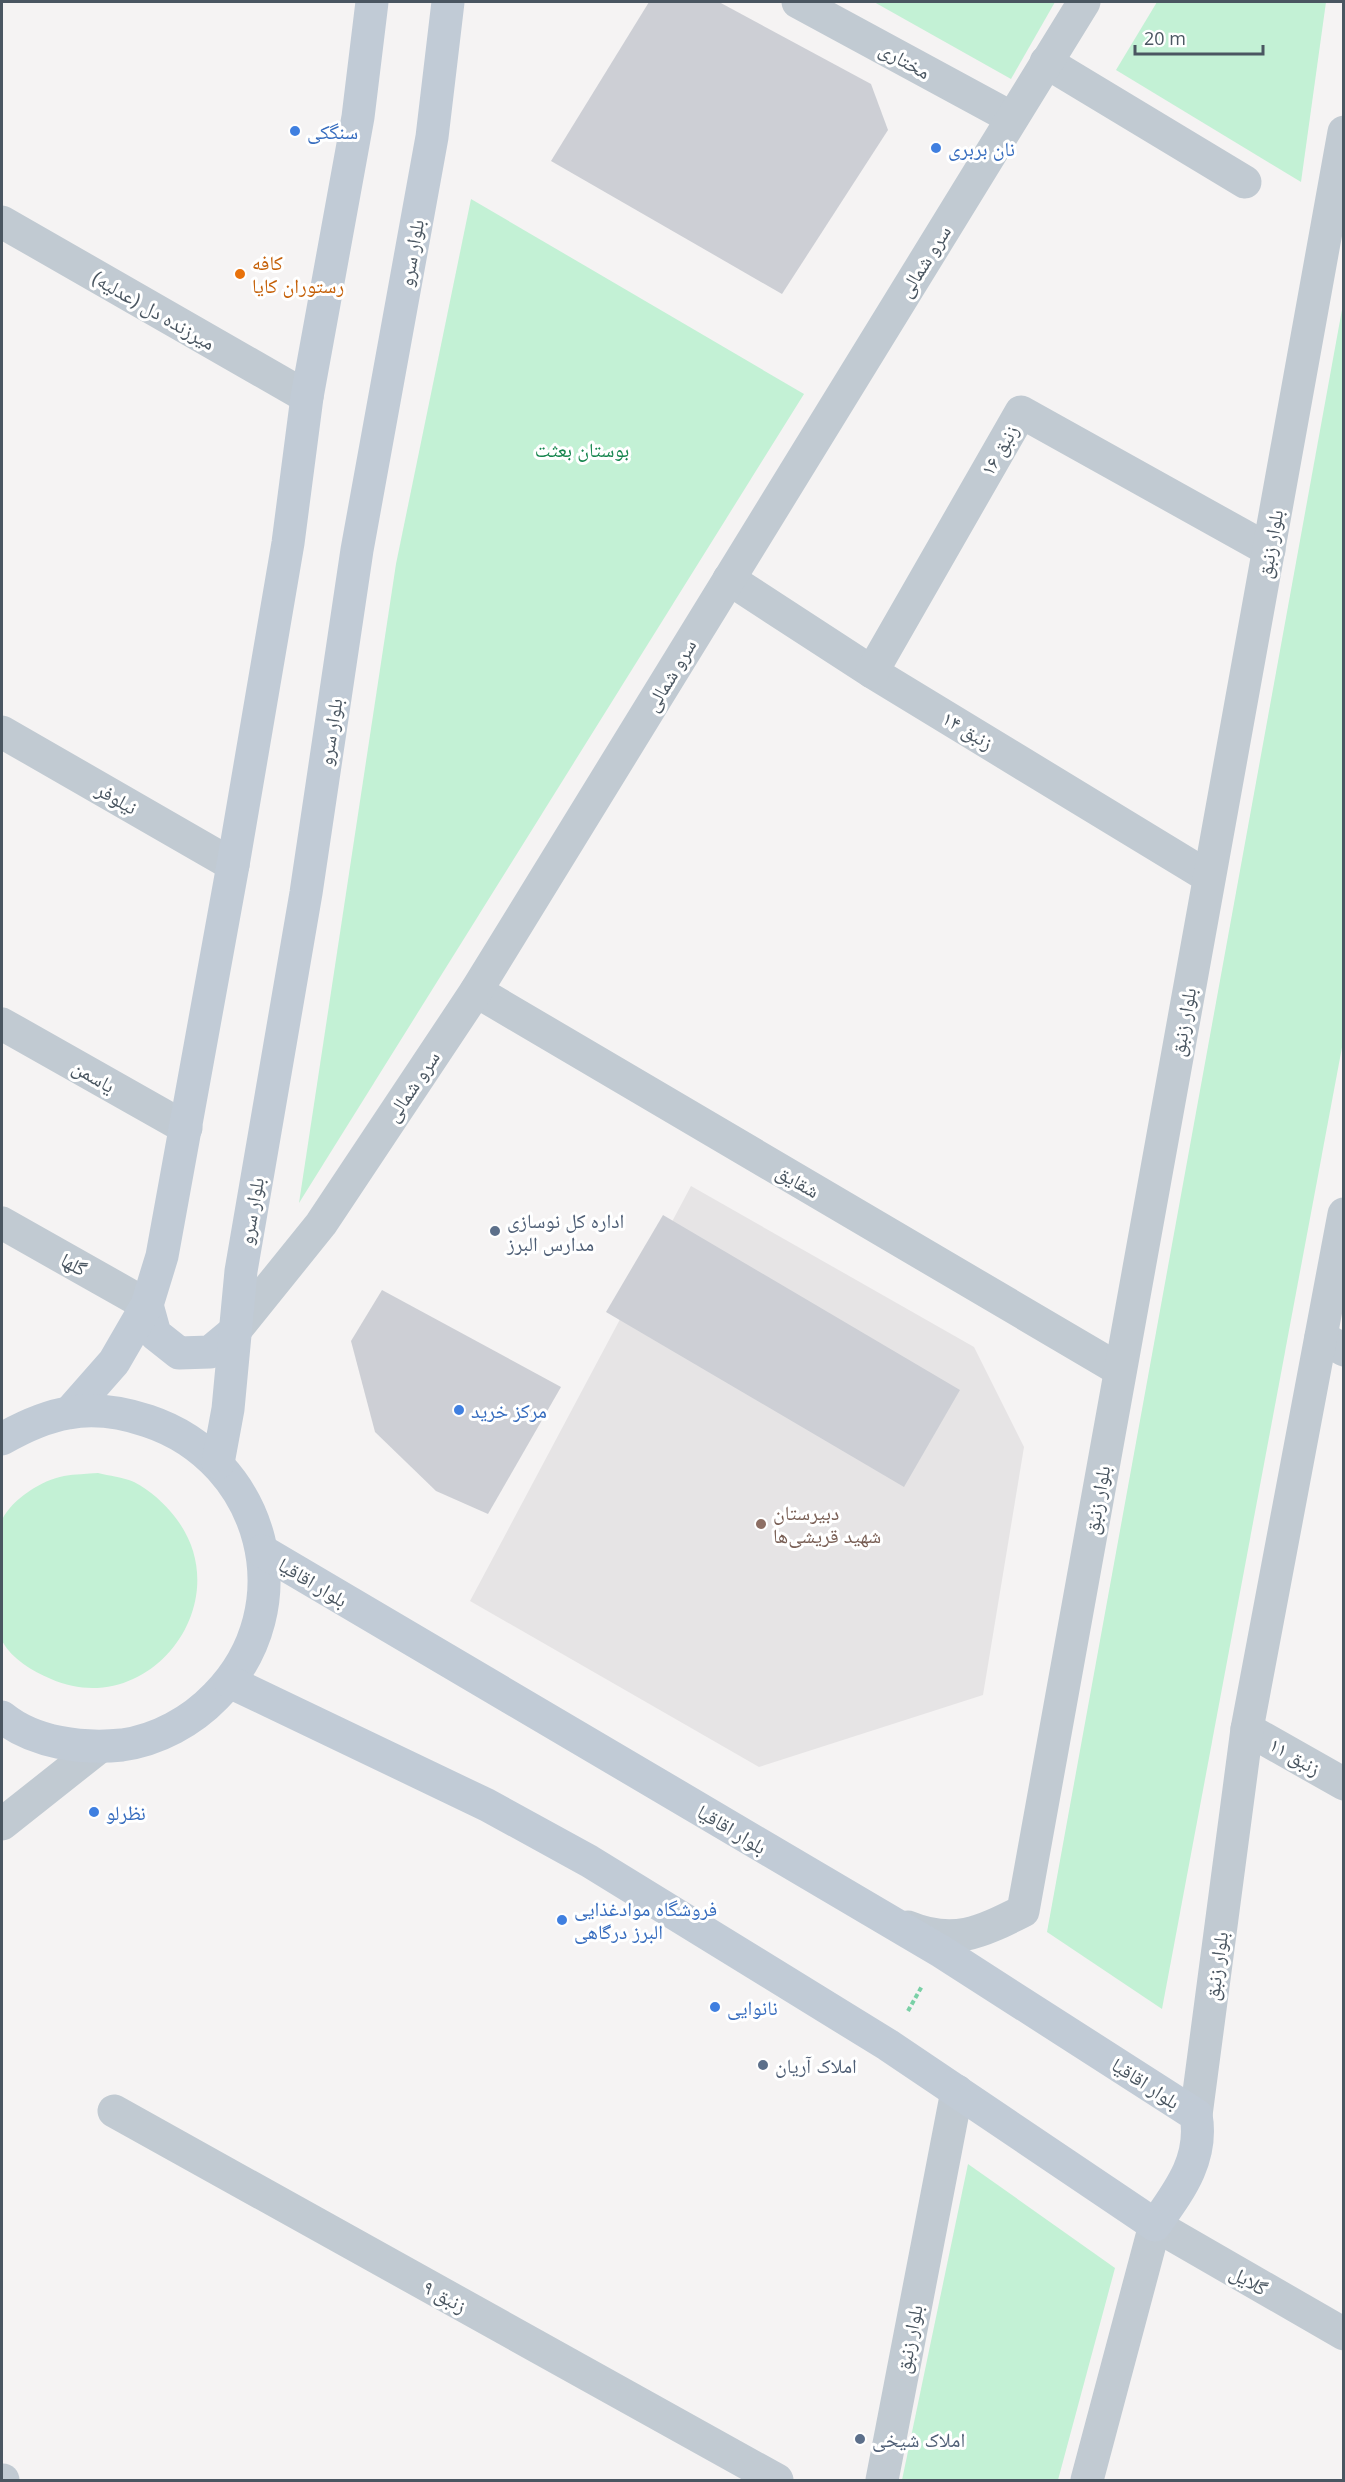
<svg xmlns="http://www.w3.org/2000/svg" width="1345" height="2482" font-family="'Open Sans','Noto Naskh Arabic',sans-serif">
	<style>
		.education { fill: #e6e4e5 }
		.green { fill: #c3f1d5 }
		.building { fill: #cdcfd5 }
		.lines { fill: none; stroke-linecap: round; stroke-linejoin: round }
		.path { stroke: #7ad0a6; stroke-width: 4; stroke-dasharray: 4.5 3; stroke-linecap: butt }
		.minor { stroke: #c1cad2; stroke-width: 33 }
		.tertiary { stroke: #c1cad2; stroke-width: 33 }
		.secondary { stroke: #c1cbd6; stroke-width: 33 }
		.shop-dot { fill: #3f7fe0; stroke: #fff; stroke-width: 2 }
		.food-dot { fill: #e8710a; stroke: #fff; stroke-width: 2 }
		.service-dot { fill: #5c6f8a; stroke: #fff; stroke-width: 2 }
		.education-dot { fill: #8d6e63; stroke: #fff; stroke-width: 2 }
		.labels { text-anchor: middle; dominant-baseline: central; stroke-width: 6; stroke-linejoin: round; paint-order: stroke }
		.street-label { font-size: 20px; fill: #4a5661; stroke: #fff }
		.shop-label { font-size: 20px; fill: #366cbe; stroke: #fff; text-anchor: start }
		.food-label { font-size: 20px; fill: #c56008; stroke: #fff; text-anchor: start }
		.park-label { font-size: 20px; fill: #17864f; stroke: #fff }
		.service-label { font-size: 20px; fill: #4e5e75; stroke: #fff; text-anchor: start }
		.education-label { font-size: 20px; fill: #785e54; stroke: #fff; text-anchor: start }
	</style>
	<rect width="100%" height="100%" fill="#f5f3f3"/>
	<!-- education -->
	<polygon class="education" points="691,1186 974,1347 1024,1447 983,1695 759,1767 470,1601"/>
	<!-- green -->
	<g class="green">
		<polygon points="874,2 1055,2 1011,79"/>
		<polygon points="1157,2 1326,2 1301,182 1116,70"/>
		<polygon points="471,199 804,394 299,1203 396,564"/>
		<polygon points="1343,304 1343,1042 1162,2009 1047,1932"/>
		<path d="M98,1473c11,3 25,4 36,9 16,8 30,21 41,35 66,84 -26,205 -124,162 -19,-8 -39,-20 -49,-38v-121c10,-21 40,-40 62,-44 11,-2 23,-2 34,-3z"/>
		<polygon points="968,2164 1115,2268 1058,2480 902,2480"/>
	</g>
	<!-- building -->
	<g class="building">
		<polygon points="649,2 719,2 871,84 888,130 782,294 551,161"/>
		<polygon points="663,1215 960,1390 904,1487 606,1312"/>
		<polygon points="382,1290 561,1387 488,1514 436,1491 375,1432 351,1341"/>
	</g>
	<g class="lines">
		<!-- path -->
		<polyline class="path" points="908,2011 922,1986"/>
		<!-- minor -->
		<g class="minor">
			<polyline points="798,2 1012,118"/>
			<polyline points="1046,62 1245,182"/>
			<polyline points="729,579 872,672 1209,877"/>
			<polyline points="872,672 1021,412 1269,550"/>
			<polyline points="2,732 233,865"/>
			<polyline points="476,991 1120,1370"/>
			<polyline points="2,1024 186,1128"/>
			<polyline points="2,1223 147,1305"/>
			<polyline points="1321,1337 1344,1350"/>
			<polyline points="1247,1729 1344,1784"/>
			<polyline points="114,2111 777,2480"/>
			<polyline points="1155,2225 1344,2334"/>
			<polyline points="2,2480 3,2480"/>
		</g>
		<!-- tertiary -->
		<g class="tertiary">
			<polyline points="2,222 307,397"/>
			<polyline points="234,1332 321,1224 476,991 1084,2"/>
			<polyline points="2,1824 98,1748"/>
			<path d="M908,1927c46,19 73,5 115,-16l321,-1779"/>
			<polyline points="1196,2115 1247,1729 1344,1214"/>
			<polyline points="882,2480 957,2091"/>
			<polyline points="1087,2480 1155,2225"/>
		</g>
		<!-- secondary -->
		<g class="secondary">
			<polyline points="147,1305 155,1334 179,1353 210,1352 234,1332"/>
			<polyline points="70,1412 114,1362 147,1305 162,1256 233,865 288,543 307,397 358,117 372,2"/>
			<path d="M2,1439c21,-12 42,-22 66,-26 26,-5 56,0 80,8 117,39 156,186 68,275 -24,25 -58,44 -94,49 -40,4 -88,-2 -120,-28"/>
			<polyline points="218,1463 228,1409 241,1271 306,893 357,550 432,137 448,2"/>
			<path d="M230,1682l257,123 102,56 299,184 267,180c24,-34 49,-66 41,-110l-254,-163 -680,-401"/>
		</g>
	</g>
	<!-- markers -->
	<g class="shop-dot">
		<circle cx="295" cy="131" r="6"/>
		<circle cx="936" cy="148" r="6"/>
		<circle cx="459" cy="1410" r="6"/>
		<circle cx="94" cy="1812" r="6"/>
		<circle cx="562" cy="1920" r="6"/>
		<circle cx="715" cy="2007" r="6"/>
	</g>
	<circle class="food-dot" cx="240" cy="274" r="6"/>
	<g class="service-dot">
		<circle cx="495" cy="1231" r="6"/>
		<circle cx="763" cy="2065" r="6"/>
		<circle cx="860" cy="2439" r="6"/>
	</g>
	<circle class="education-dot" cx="761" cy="1524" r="6"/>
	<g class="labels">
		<!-- street labels -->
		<g class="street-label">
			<text transform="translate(905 60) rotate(29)">مختاری</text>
			<text transform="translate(411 253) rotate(-80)">بلوار سرو</text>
			<text transform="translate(924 261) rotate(-58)">سرو شمالی</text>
			<text transform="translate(154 310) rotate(30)">میرزنده دل (عدلیه)</text>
			<text transform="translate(999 450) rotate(-60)">زنبق ۱۶</text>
			<text transform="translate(1270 544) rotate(-80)">بلوار زنبق</text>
			<text transform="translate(670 675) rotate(-59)">سرو شمالی</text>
			<text transform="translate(968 730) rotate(31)">زنبق ۱۴</text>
			<text transform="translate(330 732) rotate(-81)">بلوار سرو</text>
			<text transform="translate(117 798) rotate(30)">نیلوفر</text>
			<text transform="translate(1183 1022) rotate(-80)">بلوار زنبق</text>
			<text transform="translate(94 1076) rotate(30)">یاسمن</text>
			<text transform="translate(412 1086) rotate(-56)">سرو شمالی</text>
			<text transform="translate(798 1181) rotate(30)">شقایق</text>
			<text transform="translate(251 1211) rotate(-80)">بلوار سرو</text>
			<text transform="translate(74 1264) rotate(29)">گلها</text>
			<text transform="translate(1097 1500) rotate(-80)">بلوار زنبق</text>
			<text transform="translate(313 1582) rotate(31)">بلوار اقاقیا</text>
			<text transform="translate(1295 1756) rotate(30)">زنبق ۱۱</text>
			<text transform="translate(732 1829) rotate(31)">بلوار اقاقیا</text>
			<text transform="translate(1216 1966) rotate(-82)">بلوار زنبق</text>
			<text transform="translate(1146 2083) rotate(33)">بلوار اقاقیا</text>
			<text transform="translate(1249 2280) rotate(30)">گلایل</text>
			<text transform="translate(445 2296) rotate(29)">زنبق ۹</text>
			<text transform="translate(909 2339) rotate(-79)">بلوار زنبق</text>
		</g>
		<!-- shop labels -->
		<g class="shop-label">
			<text x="307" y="131">سنگکی</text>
			<text x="948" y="148">نان بربری</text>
			<text x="471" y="1410">مرکز خرید</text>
			<text x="106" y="1812">نظرلو</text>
			<text x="574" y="1908">فروشگاه موادغذایی<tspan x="574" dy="23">البرز درگاهی</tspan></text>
			<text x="727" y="2007">نانوایی</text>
		</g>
		<!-- food labels -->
		<g class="food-label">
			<text x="252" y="262">کافه<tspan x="252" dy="23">رستوران کایا</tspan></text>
		</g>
		<!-- park labels -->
		<g class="park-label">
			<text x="582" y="449">بوستان بعثت</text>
		</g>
		<!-- service labels -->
		<g class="service-label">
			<text x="507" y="1220">اداره کل نوسازی<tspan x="507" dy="23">مدارس البرز</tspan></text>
			<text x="775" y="2065">املاک آریان</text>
			<text x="872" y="2439">املاک شیخی</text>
		</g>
		<!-- education labels -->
		<g class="education-label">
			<text x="773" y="1512">دبیرستان<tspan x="773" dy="23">شهید قریشی‌ها</tspan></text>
		</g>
	</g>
	<!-- border -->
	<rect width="1345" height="2482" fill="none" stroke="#4a5661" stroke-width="6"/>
	<!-- scale -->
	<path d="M1135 45v9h128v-9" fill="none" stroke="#4a5661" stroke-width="3"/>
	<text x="1144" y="45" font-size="18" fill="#4a5661" stroke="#ffffff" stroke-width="4.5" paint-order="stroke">20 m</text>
</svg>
